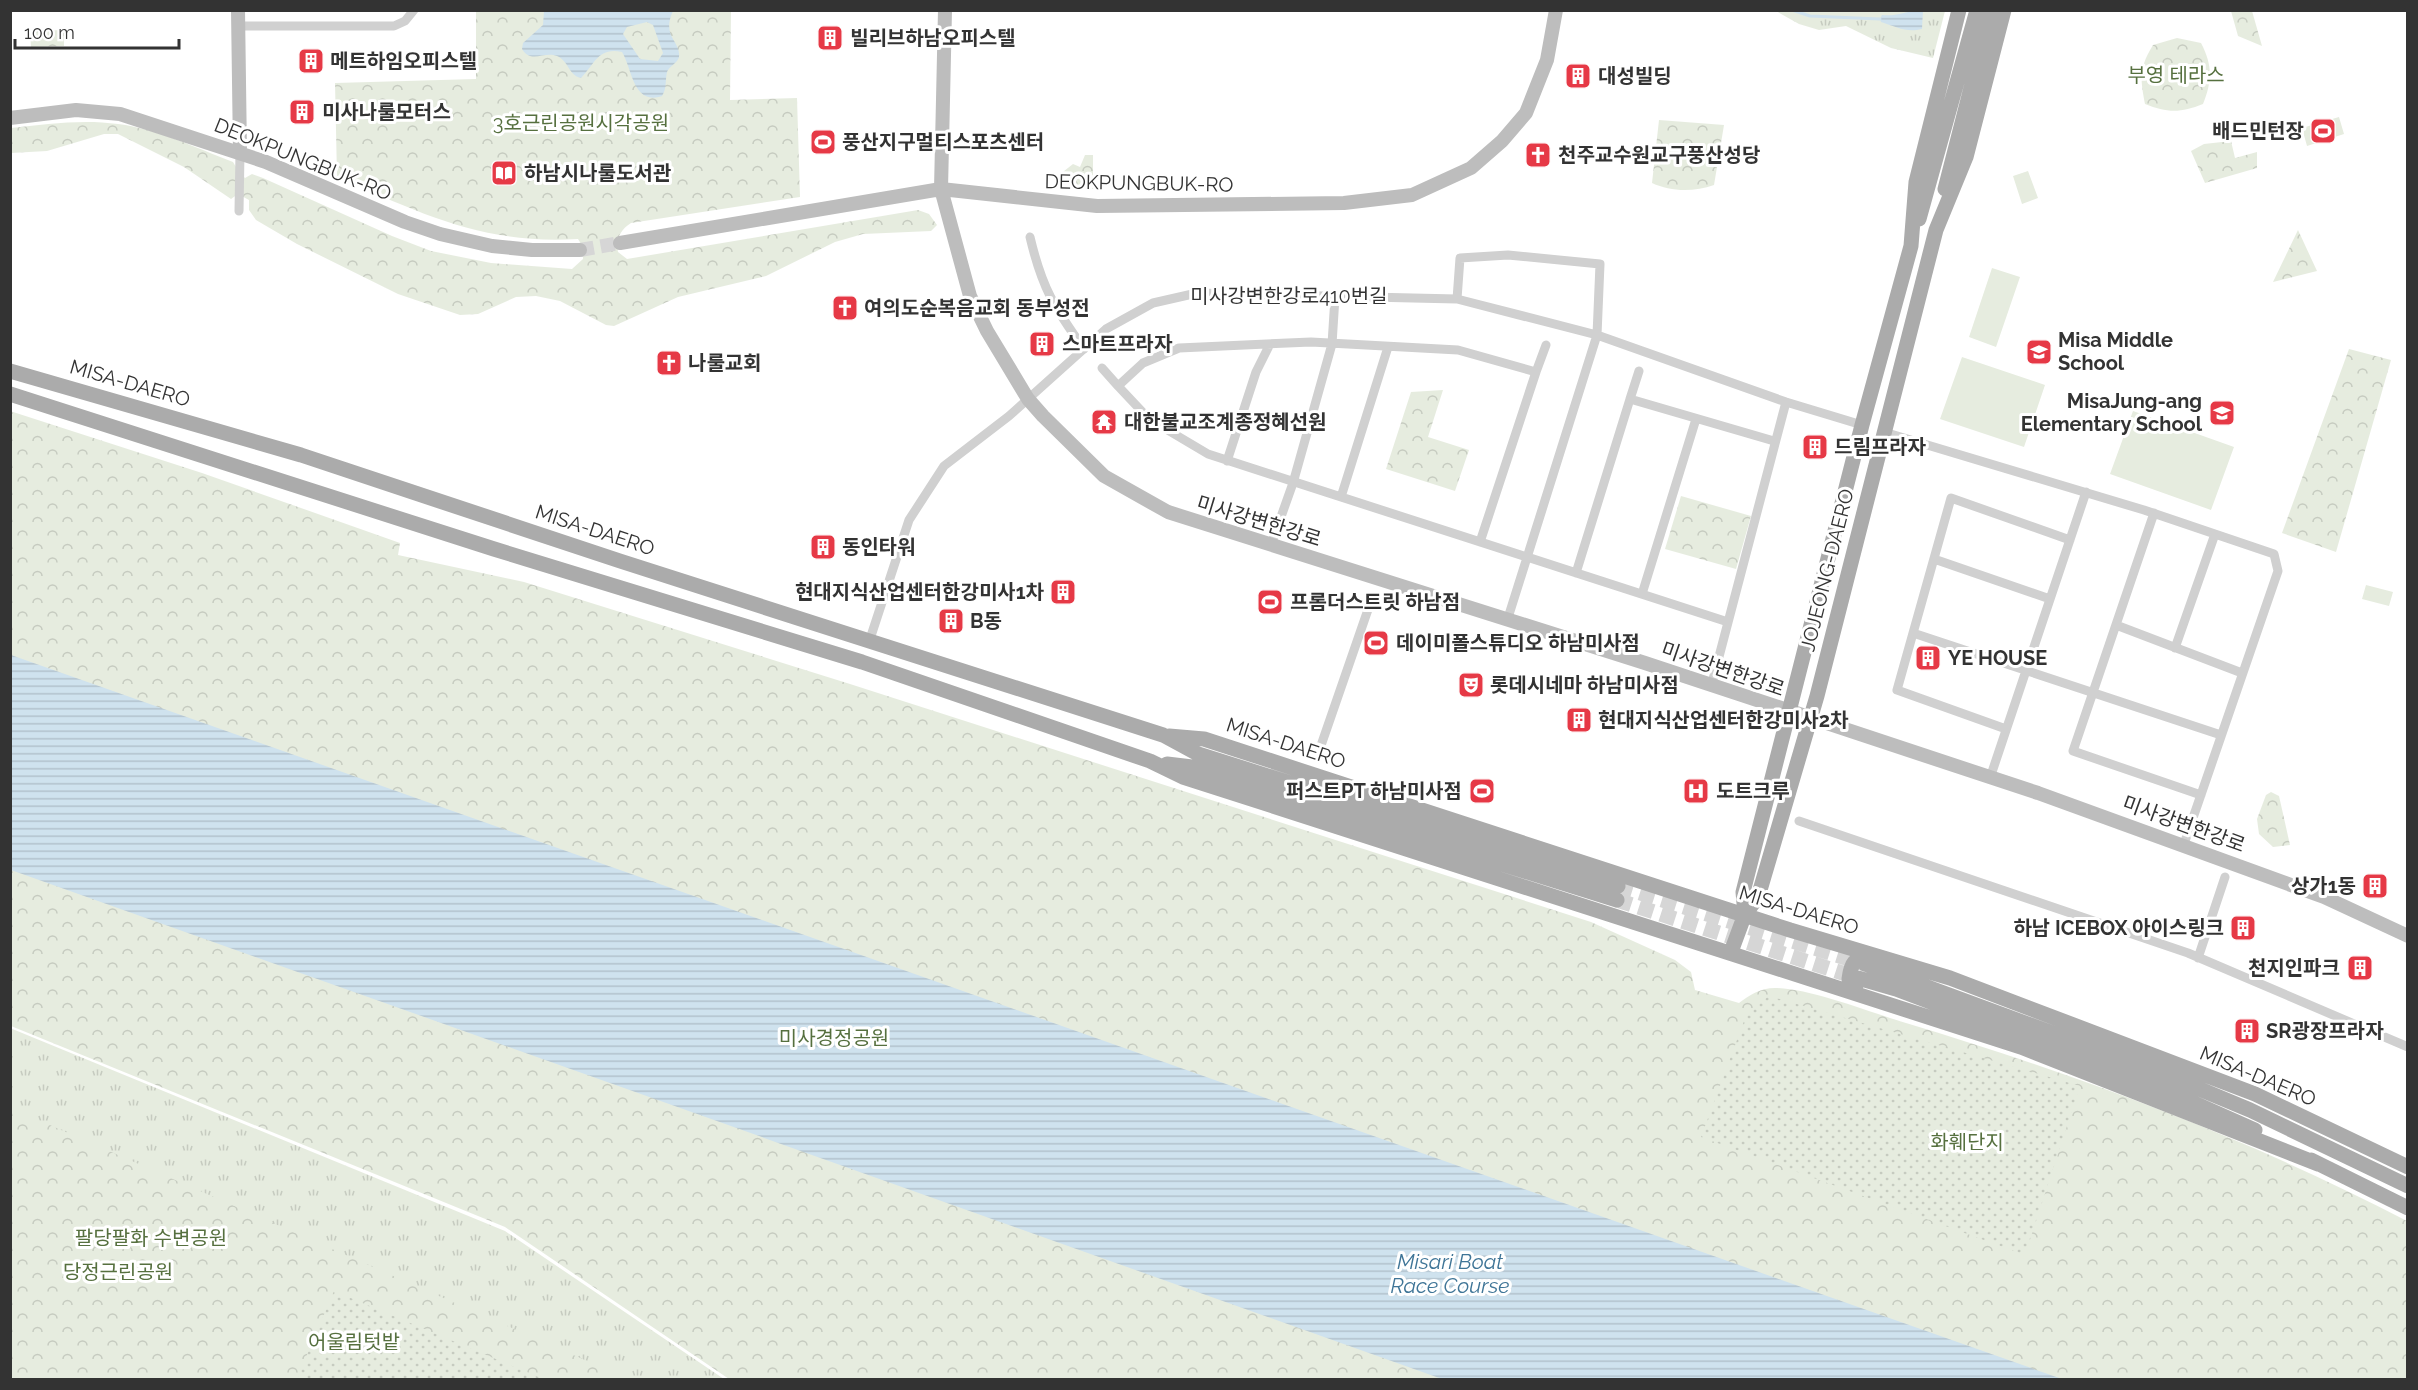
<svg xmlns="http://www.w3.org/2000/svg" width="2418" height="1390" font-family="Raleway,'Noto Sans KR',sans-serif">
  <defs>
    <pattern id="grass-tufts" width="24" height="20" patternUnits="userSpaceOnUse" patternTransform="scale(1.5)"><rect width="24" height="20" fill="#e6ecdf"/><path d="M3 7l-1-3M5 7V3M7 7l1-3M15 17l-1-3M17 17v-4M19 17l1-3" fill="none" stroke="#c6cbc0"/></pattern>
    <pattern id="forest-crowns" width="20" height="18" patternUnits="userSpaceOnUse" patternTransform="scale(1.5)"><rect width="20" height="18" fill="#e6ecdf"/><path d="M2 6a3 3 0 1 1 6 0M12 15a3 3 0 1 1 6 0" fill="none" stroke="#c6cbc0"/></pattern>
    <pattern id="garden-dots" width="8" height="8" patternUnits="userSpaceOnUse" patternTransform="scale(1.5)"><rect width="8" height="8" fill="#e6ecdf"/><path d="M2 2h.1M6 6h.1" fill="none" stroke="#c6cbc0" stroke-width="1.8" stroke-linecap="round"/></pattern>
    <pattern id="water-rules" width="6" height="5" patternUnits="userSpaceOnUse" patternTransform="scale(1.5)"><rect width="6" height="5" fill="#cfe2ee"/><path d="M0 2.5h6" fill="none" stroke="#b2c2cd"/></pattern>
  </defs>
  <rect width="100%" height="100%" fill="#fff"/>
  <path fill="url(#grass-tufts)" d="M 1776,11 L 1945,11 L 1933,58 L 1891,48 L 1846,26 L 1819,30 L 1799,24 Z
    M 10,1028 L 505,1231 L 724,1379 L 11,1379 Z"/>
  <path fill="url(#forest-crowns)" d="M 476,11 L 731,11 L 730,100 L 797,98 L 800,197 L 631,223 C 620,230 615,240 618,252 L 627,259 L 918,210 L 929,214 L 937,225 L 931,231 L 863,234 L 835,242 L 766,276 L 678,297 L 614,326 L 606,325 L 560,301 L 536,296 L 516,297 L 478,314 L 460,315 L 398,294 L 297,244 L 256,220 L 249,210 L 249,200 L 238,194 L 231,199 L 184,167 L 118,134 L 104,134 L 47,151 L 11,153 L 11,128 C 46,124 83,119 118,124 C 158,129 196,148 233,162 L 239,172 L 245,178 L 252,174 L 263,178 L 392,236 L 431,251 L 491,263 L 572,269 L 583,259 L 583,247 L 578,239 C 483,245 421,213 337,177 L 335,83 L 476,79 Z
    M 2231,11 L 2252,11 L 2262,46 L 2238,36 Z
    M 64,30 L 64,46 L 31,47 L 30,31 Z
    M 2177,38 L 2201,43 C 2213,66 2212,81 2203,104 C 2181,113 2167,113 2145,104 C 2140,78 2139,68 2153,45 Z
    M 1659,120 L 1724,125 L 1714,185 C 1694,192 1671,192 1652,183 Z
    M 2231,141 L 2235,158 L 2257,152 L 2257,168 L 2205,183 L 2191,151 L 2204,144 Z
    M 1085,155 L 1093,155 L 1093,189 L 1054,188 L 1054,179 L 1073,164 L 1080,167 Z
    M 2298,230 L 2317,271 L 2273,282 Z
    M 2349,349 L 2391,360 L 2336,552 L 2282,533 Z
    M 1443,390 L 1428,437 L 1469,450 L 1455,491 L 1386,469 L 1411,392 Z
    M 10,411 L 202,473 L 400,543 L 398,555 L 524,582 L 850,684 L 1591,922 L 1675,960 L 1691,972 L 1695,990 L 1739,1003 C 1750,995 1760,988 1775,988 C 1809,988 1872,1013 1906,1023 C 2078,1075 2248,1138 2407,1221 L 2407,1379 L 729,1379 L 505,1227 L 11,1026 Z
    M 1681,496 L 1751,516 L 1736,569 L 1665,549 Z
    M 2271,792 L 2279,796 L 2290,845 L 2273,847 L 2259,834 L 2257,819 L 2266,795 Z
    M 11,1108 L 628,1379 L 11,1379 Z"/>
  <path fill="url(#garden-dots)" d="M 1769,996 L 2080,1086 L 2025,1255 L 1701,1137 L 1747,1013 Z
    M 334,1291 L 543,1379 L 307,1380 L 298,1376 Z"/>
  <path fill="#e6ecdf" d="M 2339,117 L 2344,134 L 2307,146 L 2302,128 Z
    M 2028,171 L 2038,198 L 2022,204 L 2013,176 Z
    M 1992,268 L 2020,277 L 1996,347 L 1969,337 Z
    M 1962,357 L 2045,385 L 2024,447 L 1940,419 Z
    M 2133,411 L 2234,447 L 2211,510 L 2110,474 Z
    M 2366,585 L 2393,592 L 2389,606 L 2362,599 Z"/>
  <path fill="url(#water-rules)" fill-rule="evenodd" d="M 1923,10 L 1922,29 C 1906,33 1897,27 1881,22 L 1880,19 L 1882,15 C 1897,17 1908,10 1923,10 Z
    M 673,11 C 661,37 681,41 679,57 C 678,63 669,66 667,72 C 665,81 667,88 662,96 C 633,106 632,68 622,52 C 598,47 595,64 581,78 C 568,75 569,61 557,56 C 544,51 531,64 522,49 L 523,43 L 543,25 L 544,11 ZM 647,22 L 653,25 L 663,53 L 658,61 L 640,59 L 623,34 L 627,27 Z
    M 11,655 L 2062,1379 L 1442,1379 L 11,870 Z"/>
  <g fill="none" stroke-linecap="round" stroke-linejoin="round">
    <path stroke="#cfe2ee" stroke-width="3" d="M 1792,10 L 1810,16 L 1880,19"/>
    <path stroke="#d6d6d6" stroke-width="14" stroke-dasharray="14 7" stroke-linecap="butt" d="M 580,250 L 620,243"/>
    <path stroke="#d6d6d6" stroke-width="15" stroke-dasharray="15 8" stroke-linecap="butt" d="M 1618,886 L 1865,964
      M 1617,900 L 1858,978"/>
    <path stroke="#d0d0d0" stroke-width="9" d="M 238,26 L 394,26 L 405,21 L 414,10
      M 239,211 L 240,153
      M 1030,237 C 1042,288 1054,307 1084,349
      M 1457,299 L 1460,258 L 1508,255 L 1600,264 L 1597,335 L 1507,621
      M 1102,368 L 1118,386
      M 1536,372 L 1546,345
      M 1630,399 L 1639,371
      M 1884,432 L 2144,510 L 2274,554 L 2278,571 L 2184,844
      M 1227,461 L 1256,372 L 1270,344
      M 1341,497 L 1388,347
      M 2154,513 L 2073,751 L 2201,795
      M 1480,542 L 1536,372 L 1458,350 L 1311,342 L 1179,348 L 1143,363 L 1118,386 L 1149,419 L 1208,454 L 1728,622
      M 1271,545 L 1293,483 L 1332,344 L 1335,297
      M 1934,559 L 2050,599
      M 1576,573 L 1630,399 L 1774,441
      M 1642,594 L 1696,419
      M 2116,625 L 2242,673
      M 1913,633 L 2221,735
      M 870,639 L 909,520 L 944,466 L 1009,416 L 1106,329 L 1153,303 L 1197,293 L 1457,299 L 1597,335 L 1786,402 L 1862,425
      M 2175,648 L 2215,534
      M 1711,687 L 1786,402
      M 2006,729 L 1897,690 L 1951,498 L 2070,540
      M 1317,757 L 1372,598
      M 1990,778 L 2086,492
      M 1799,821 L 2188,953 L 2408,1047
      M 2198,958 L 2225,877"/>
    <path stroke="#bdbdbd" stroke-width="14" d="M 238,10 L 240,153
      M 945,10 L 941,189 L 970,296 L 987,331 L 1028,399 L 1043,416 L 1104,476 L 1168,512 L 1645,663 L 2038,793 L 2324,897 L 2408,936
      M 10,118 L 76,110 L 120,114 L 266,162 L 405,222 L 440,234 L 492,246 L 532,250 L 580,250
      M 620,243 L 941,189 L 1097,206 L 1344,203 L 1412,195 L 1471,168 L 1502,141 L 1526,113 L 1547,60 L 1556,10"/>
    <path stroke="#ababab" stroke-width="15" d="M 1945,189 L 1991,10
      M 1919,219 L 1977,10
      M 10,371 L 301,455 L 620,561 L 1163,735 L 1198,754 L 1618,886
      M 10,394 L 494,549 L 862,662 L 1150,761 L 1183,777 L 2021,1047 L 2318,1164
      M 1169,736 L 1204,739 L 1790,930 L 1950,978 L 2255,1094 L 2408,1167
      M 1167,764 L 1192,767 L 1617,900
      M 1745,914 L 1743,892 L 1862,425 L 1911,246 L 1916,182 L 1959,10
      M 1731,952 L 1745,914 L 1758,897 L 1817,696 L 1936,230 L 1966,157 L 2004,10
      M 1865,964 L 2166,1075 L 2250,1110 L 2408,1186
      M 1858,978 L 1896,989 L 2165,1090 L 2255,1130
      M 1856,990 L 1849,979 C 1851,963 1854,959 1870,954
      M 2311,1160 L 2408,1208"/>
  </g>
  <defs>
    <g id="building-square" transform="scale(1.35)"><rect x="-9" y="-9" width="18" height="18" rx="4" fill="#e63946" stroke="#fff"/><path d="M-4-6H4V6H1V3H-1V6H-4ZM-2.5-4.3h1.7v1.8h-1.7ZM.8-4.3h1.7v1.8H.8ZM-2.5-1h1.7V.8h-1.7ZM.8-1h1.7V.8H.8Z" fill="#fff"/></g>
    <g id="stadium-square" transform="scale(1.35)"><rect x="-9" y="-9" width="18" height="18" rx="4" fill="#e63946" stroke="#fff"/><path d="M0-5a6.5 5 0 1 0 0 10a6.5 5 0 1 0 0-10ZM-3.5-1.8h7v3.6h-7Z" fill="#fff"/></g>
    <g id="church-square" transform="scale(1.35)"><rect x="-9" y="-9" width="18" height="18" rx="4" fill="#e63946" stroke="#fff"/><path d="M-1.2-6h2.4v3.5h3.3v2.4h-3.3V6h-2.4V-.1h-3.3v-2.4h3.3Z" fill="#fff"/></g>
    <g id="library-square" transform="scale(1.35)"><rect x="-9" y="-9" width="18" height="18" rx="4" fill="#e63946" stroke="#fff"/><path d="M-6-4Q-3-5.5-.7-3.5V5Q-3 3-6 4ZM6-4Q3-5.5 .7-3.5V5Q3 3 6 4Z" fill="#fff"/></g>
    <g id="school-square" transform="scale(1.35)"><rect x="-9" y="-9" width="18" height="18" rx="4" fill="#e63946" stroke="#fff"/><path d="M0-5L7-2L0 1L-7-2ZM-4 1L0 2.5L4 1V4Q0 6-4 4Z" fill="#fff"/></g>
    <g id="temple-square" transform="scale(1.35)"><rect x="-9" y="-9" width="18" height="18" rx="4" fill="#e63946" stroke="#fff"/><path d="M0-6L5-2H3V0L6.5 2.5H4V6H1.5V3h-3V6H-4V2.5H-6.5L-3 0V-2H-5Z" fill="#fff"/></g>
    <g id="theatre-square" transform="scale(1.35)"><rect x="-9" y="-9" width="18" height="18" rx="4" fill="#e63946" stroke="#fff"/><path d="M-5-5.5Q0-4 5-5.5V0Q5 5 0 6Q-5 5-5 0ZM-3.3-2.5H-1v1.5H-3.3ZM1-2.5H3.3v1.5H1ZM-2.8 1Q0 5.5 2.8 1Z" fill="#fff"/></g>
    <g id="hospital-square" transform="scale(1.35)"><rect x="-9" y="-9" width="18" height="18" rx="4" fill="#e63946" stroke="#fff"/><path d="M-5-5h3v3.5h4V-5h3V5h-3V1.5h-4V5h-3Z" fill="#fff"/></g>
  </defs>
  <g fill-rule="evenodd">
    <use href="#building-square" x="830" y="38"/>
    <use href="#building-square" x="311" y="61"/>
    <use href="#building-square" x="1578" y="76"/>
    <use href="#building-square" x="302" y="112"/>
    <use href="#stadium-square" x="2323" y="131"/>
    <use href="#stadium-square" x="823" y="142"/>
    <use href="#church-square" x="1538" y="155"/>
    <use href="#library-square" x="504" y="173"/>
    <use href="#church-square" x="845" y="308"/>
    <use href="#building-square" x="1042" y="344"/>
    <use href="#school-square" x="2039" y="352"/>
    <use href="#church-square" x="669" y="363"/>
    <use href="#school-square" x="2222" y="413"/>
    <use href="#temple-square" x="1104" y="422"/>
    <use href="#building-square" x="1815" y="447"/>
    <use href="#building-square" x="823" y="547"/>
    <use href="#building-square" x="1063" y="592"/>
    <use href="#stadium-square" x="1270" y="602"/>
    <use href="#building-square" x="951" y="621"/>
    <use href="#stadium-square" x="1376" y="643"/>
    <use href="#building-square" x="1928" y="658"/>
    <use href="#theatre-square" x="1471" y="685"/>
    <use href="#building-square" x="1579" y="720"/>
    <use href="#stadium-square" x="1482" y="791"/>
    <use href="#hospital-square" x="1696" y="791"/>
    <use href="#building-square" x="2375" y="886"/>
    <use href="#building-square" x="2243" y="928"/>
    <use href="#building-square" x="2360" y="968"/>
    <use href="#building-square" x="2247" y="1031"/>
  </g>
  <g text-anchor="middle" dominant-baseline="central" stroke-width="6" stroke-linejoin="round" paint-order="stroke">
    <g font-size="20" font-weight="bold" fill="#333" stroke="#fff" text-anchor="start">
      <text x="850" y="38">빌리브하남오피스텔</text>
      <text x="330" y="61">메트하임오피스텔</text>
      <text x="1598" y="76">대성빌딩</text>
      <text x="322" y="112">미사나룰모터스</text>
      <text x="2304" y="131" text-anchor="end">배드민턴장</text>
      <text x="842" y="142">풍산지구멀티스포츠센터</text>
      <text x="1558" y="155">천주교수원교구풍산성당</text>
      <text x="524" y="173">하남시나룰도서관</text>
      <text x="864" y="308">여의도순복음교회 동부성전</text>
      <text x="2058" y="340">Misa Middle<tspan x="2058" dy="23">School</tspan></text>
      <text x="1062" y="344">스마트프라자</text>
      <text x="688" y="363">나룰교회</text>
      <text x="2202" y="401" text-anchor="end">MisaJung-ang<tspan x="2202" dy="23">Elementary School</tspan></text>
      <text x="1124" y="422">대한불교조계종정혜선원</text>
      <text x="1834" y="447">드림프라자</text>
      <text x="842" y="547">동인타워</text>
      <text x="1044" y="592" text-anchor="end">현대지식산업센터한강미사1차</text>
      <text x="1290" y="602">프롬더스트릿 하남점</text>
      <text x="970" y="621">B동</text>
      <text x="1396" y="643">데이미폴스튜디오 하남미사점</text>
      <text x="1948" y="658">YE HOUSE</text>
      <text x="1490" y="685">롯데시네마 하남미사점</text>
      <text x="1598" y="720">현대지식산업센터한강미사2차</text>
      <text x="1462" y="791" text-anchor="end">퍼스트PT 하남미사점</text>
      <text x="1716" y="791">도트크루</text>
      <text x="2356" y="886" text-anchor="end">상가1동</text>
      <text x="2224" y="928" text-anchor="end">하남 ICEBOX 아이스링크</text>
      <text x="2340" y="968" text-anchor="end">천지인파크</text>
      <text x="2266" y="1031">SR광장프라자</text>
    </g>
    <g font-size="20" fill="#56703f" stroke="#fff">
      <text x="2176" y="75">부영 테라스</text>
      <text x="581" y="123">3호근린공원시각공원</text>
      <text x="834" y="1038">미사경정공원</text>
      <text x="1967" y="1142">화훼단지</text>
      <text x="151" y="1238">팔당팔화 수변공원</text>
      <text x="118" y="1272">당정근린공원</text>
      <text x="354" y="1342">어울림텃밭</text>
    </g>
    <g font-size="20" fill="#333" stroke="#fff">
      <text transform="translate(303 159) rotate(22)">DEOKPUNGBUK-RO</text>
      <text transform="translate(1139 183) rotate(1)">DEOKPUNGBUK-RO</text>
      <text x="1289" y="296">미사강변한강로410번길</text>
      <text transform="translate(130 383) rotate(16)">MISA-DAERO</text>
      <text transform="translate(1259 521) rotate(17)">미사강변한강로</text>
      <text transform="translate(595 530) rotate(18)">MISA-DAERO</text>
      <text transform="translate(1827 570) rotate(-76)">JOJEONG-DAERO</text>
      <text transform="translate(1723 669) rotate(19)">미사강변한강로</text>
      <text transform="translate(1286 743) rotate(18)">MISA-DAERO</text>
      <text transform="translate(2184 824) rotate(20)">미사강변한강로</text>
      <text transform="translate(1799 910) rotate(17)">MISA-DAERO</text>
      <text transform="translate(2258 1076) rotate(23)">MISA-DAERO</text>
    </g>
    <g font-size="21" font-style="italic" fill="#3f7597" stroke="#fff">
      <text x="1450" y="1261">Misari Boat<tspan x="1450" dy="24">Race Course</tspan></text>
    </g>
  </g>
  <rect width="2418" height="1390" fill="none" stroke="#333333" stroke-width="24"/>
  <path d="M15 39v9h164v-9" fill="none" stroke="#333333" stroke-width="3"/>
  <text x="24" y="39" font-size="18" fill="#333333" stroke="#ffffff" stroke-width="4.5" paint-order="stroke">100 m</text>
</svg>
